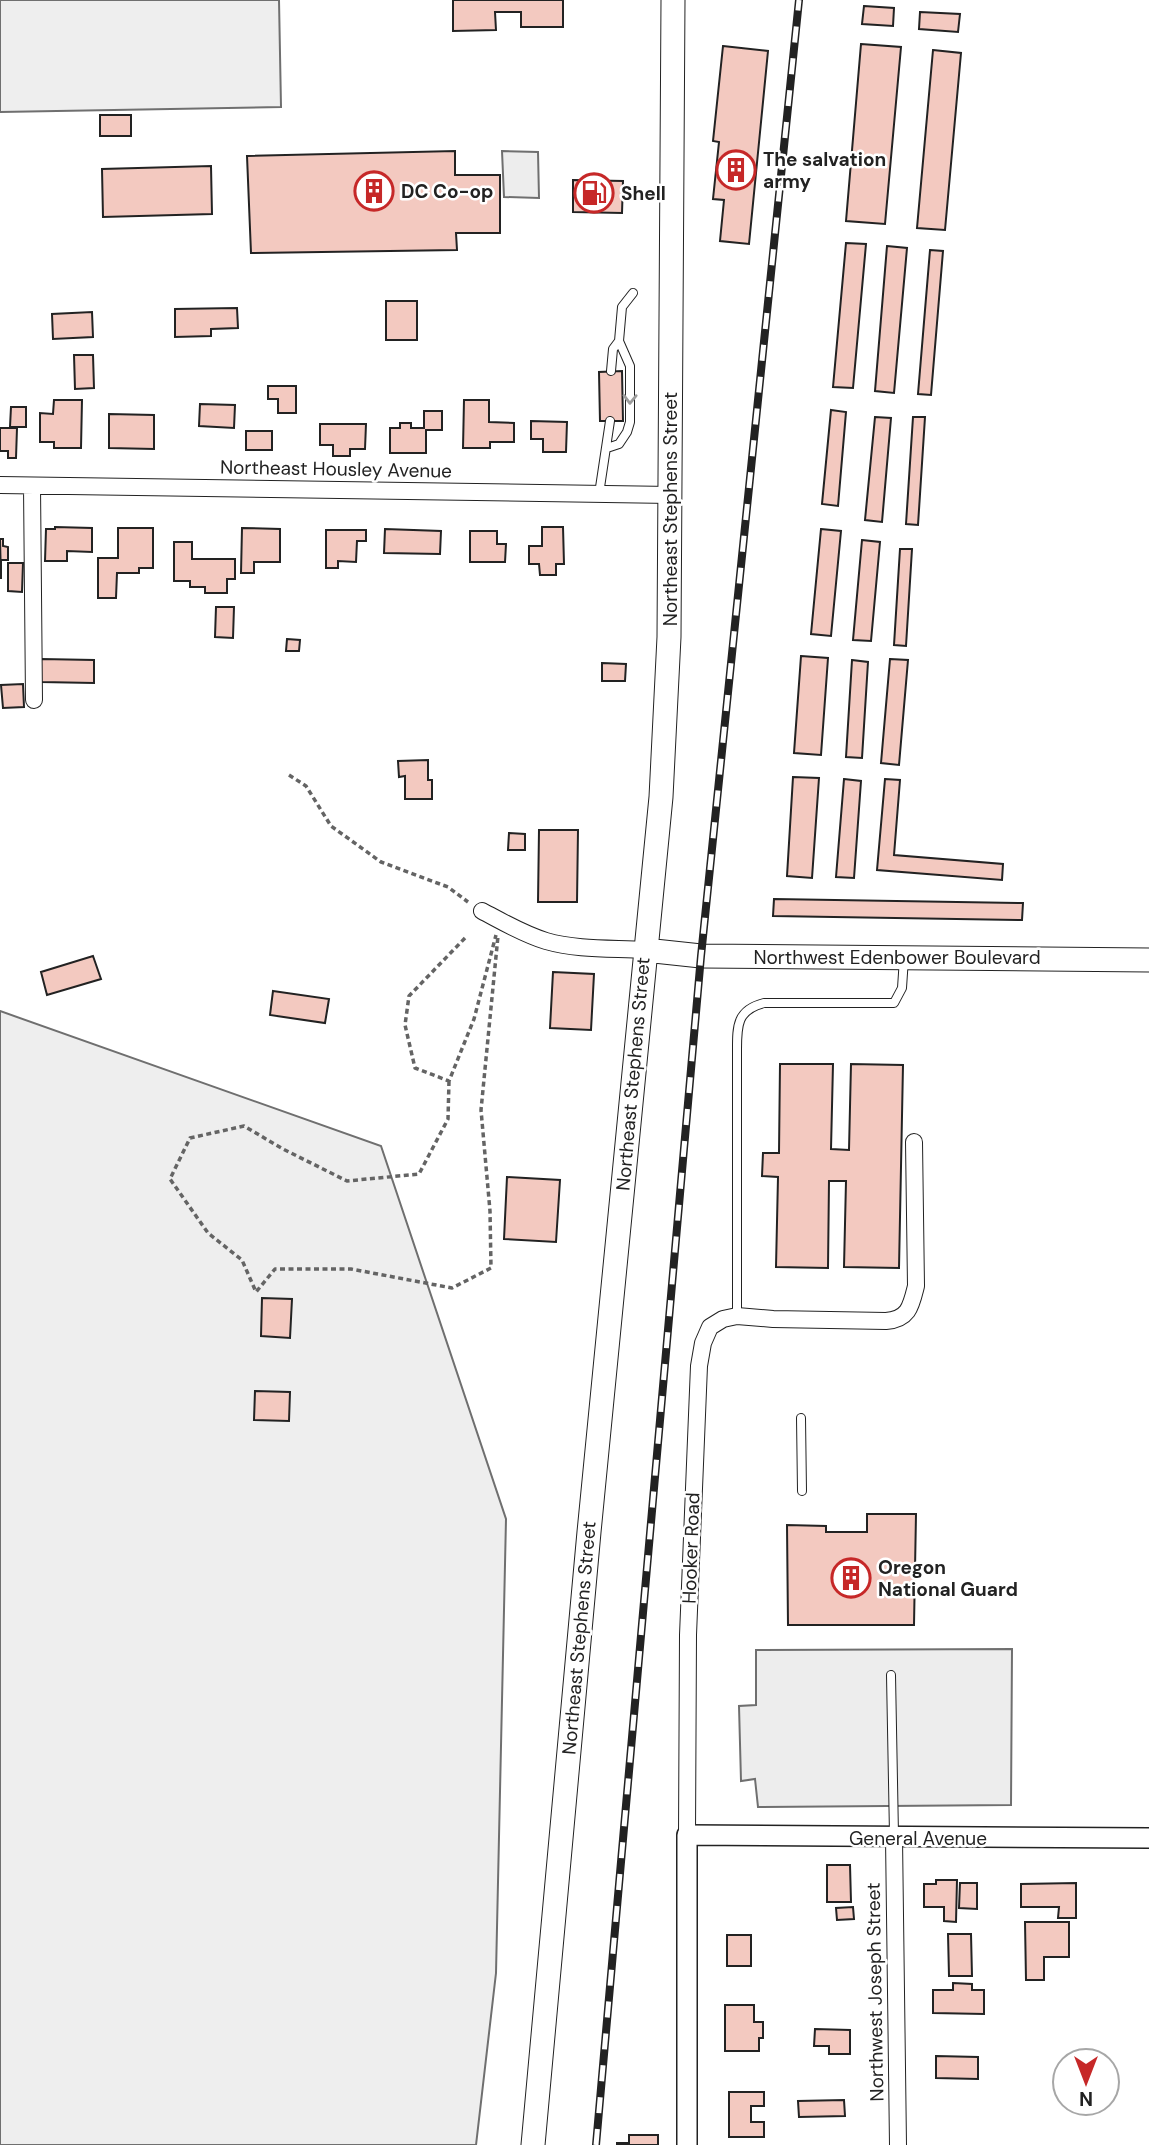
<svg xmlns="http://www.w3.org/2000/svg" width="1149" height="2145" font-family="'DM Sans',sans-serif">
  <rect width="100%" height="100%" fill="#fff"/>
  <path fill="#eee" stroke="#6f6f6f" stroke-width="2" d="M 0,0 L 279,0 L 281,107 L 0,112 Z
    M 0,1011 L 381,1146 L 506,1519 L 496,1973 L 476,2145 L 0,2145 Z"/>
  <path fill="#ededed" stroke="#6f6f6f" stroke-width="2" d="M 502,151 L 538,152 L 539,198 L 504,197 Z
    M 1012,1649 L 1011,1805 L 758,1807 L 755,1779 L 741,1781 L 739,1706 L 756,1705 L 756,1650 Z"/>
  <path fill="#f3c9c0" stroke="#222" stroke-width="2" d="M 453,0 L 563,0 L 563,27 L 521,27 L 521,12 L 495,12 L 496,30 L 453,31 Z
    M 864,6 L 894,8 L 893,26 L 862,24 Z
    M 920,12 L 960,14 L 958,32 L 919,29 Z
    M 861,44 L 901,47 L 885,224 L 846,221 Z
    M 723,46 L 768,51 L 749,244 L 720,241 L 724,200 L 713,199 L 719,142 L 713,141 Z
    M 933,50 L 961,53 L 945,230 L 917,228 Z
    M 100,115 L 131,115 L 131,136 L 100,136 Z
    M 455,151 L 455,175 L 500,175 L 500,233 L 456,233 L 457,250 L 251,253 L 247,156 Z
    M 211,166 L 212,214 L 103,217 L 102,169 Z
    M 573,180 L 623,181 L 622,213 L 573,212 Z
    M 846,243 L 866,244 L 853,388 L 833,387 Z
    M 887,246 L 907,248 L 894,393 L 875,391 Z
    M 930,250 L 943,251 L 931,395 L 918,394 Z
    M 386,301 L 417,301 L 417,340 L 386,340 Z
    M 237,308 L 238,328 L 211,329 L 211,336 L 175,337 L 175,309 Z
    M 92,312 L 93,337 L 53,339 L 52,314 Z
    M 74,355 L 93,355 L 94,388 L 75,389 Z
    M 622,371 L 623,421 L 600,421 L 599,372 Z
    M 268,386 L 296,386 L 296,413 L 278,413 L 278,399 L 268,399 Z
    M 54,400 L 82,400 L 81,448 L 54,448 L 54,442 L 40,442 L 40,413 L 53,414 Z
    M 464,400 L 489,400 L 489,422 L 514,423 L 514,442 L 490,442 L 490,448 L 463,448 Z
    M 200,404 L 235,405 L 234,428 L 199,426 Z
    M 11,407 L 26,407 L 26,427 L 10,427 Z
    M 831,410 L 846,412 L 838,506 L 822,504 Z
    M 424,411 L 442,411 L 442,430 L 426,430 L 426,453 L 390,453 L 390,428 L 400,428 L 400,423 L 411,423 L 411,428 L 424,428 Z
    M 109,414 L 154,415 L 154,449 L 109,448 Z
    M 875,417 L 891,418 L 882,522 L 865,520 Z
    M 913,417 L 925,417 L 918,525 L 906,524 Z
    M 531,421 L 567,422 L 566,452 L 543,452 L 543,439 L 531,439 Z
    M 320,424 L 366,424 L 365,449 L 350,449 L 350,456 L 333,456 L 333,445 L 320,445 Z
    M 0,428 L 17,428 L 16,458 L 8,458 L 8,451 L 0,451 Z
    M 246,431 L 272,431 L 272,450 L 246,450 Z
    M 55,527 L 92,528 L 92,552 L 67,551 L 67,561 L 45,561 L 46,529 L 55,529 Z
    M 542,527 L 563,527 L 564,564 L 556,564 L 556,575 L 540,575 L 539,564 L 529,564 L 529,546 L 542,546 Z
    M 118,528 L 153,528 L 153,568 L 139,568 L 139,573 L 117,573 L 116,598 L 98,598 L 98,558 L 118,558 Z
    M 242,528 L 280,529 L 280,562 L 254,562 L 254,573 L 241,573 Z
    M 385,529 L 441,531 L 440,554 L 384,553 Z
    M 821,529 L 841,531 L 831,636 L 811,634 Z
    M 326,530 L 366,530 L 366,541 L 357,541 L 356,562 L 338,561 L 338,568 L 326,568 Z
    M 470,531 L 497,531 L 497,544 L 506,544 L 505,562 L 470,562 Z
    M 0,539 L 3,539 L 3,546 L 8,547 L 8,560 L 1,560 L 1,579 Z
    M 862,540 L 880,542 L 871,641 L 853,640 Z
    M 174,542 L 192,542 L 192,559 L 235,559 L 235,579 L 227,579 L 227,593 L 205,593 L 205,587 L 190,587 L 190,581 L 174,581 Z
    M 900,549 L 912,549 L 906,646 L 894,645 Z
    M 8,563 L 23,563 L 22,592 L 8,591 Z
    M 216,607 L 234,607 L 233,638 L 215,637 Z
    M 287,639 L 300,640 L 299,651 L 286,651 Z
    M 801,656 L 828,658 L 821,755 L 794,753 Z
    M 41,659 L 94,660 L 94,683 L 41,682 Z
    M 890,659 L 908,660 L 899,765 L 881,763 Z
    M 852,660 L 868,662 L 862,758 L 846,757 Z
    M 602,663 L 626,664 L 625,681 L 602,681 Z
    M 23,684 L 24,707 L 3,708 L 1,685 Z
    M 428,760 L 428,780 L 432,780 L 432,799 L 405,799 L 405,776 L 399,777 L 398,761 Z
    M 793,777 L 819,778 L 812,878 L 787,876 Z
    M 844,779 L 861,781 L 854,878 L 836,877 Z
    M 885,779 L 900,780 L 894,855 L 1003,864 L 1002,880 L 877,870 Z
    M 539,830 L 578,830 L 577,902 L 538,902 Z
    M 509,833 L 525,834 L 525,850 L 508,850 Z
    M 774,899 L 1023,903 L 1022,920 L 773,916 Z
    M 93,956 L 101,979 L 47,995 L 41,972 Z
    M 553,972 L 594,974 L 591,1030 L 550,1028 Z
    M 273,991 L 329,999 L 325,1023 L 270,1015 Z
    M 780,1064 L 833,1064 L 831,1149 L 849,1150 L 851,1064 L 903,1065 L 899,1268 L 844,1267 L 846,1181 L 829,1181 L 828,1268 L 776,1267 L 778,1177 L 762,1176 L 763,1153 L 779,1153 Z
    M 507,1177 L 560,1180 L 556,1242 L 504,1239 Z
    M 262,1298 L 292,1299 L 290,1338 L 261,1336 Z
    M 255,1391 L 290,1392 L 289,1421 L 254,1420 Z
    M 867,1514 L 916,1514 L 914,1625 L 788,1625 L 787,1525 L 826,1526 L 826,1532 L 867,1532 Z
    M 827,1865 L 850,1865 L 851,1902 L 827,1902 Z
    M 936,1880 L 957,1880 L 956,1922 L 944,1921 L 944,1907 L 924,1907 L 924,1884 L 936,1884 Z
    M 960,1883 L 977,1883 L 977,1909 L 959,1908 Z
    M 1076,1883 L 1076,1918 L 1058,1918 L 1059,1907 L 1021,1907 L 1021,1884 Z
    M 853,1907 L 854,1919 L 837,1920 L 836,1908 Z
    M 1025,1922 L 1069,1922 L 1069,1957 L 1044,1957 L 1044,1980 L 1026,1980 Z
    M 948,1934 L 971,1934 L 972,1976 L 949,1976 Z
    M 727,1935 L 751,1935 L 751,1966 L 727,1966 Z
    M 953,1983 L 972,1984 L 972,1990 L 984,1990 L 984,2014 L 933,2013 L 933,1990 L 953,1990 Z
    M 725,2005 L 754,2005 L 754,2022 L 763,2022 L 763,2038 L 759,2038 L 759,2051 L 725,2051 Z
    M 815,2029 L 850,2030 L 850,2054 L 829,2054 L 829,2046 L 814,2046 Z
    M 936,2056 L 978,2057 L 978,2079 L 936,2078 Z
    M 729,2092 L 764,2092 L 764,2106 L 751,2106 L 751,2122 L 764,2122 L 764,2137 L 729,2137 Z
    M 844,2100 L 845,2116 L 799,2117 L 798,2101 Z
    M 629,2135 L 658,2135 L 658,2145 L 617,2145 L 617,2143 L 629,2143 Z"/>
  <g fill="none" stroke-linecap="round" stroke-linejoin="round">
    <g stroke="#222" stroke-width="10">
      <path id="service" d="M 611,371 L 613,349 L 619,341 L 622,307 L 633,293
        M 607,448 L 619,444 L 627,432 L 630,422 L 630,366 L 619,341
        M 599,494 L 610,421
        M 737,1316 L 737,1052 C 737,1027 736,1010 764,1003 L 894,1003 L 902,988 L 904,958
        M 801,1418 L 802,1491
        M 891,1675 L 894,1835"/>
    </g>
    <g stroke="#222" stroke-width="18">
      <path id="minor" d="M 0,485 L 671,495
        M 32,486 L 34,700
        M 482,911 C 503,922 523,934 546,941 C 577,950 613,948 645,950
        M 687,1835 L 688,1635 L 699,1366 L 703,1343 L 710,1327 L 723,1319 L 737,1316 L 773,1319 L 886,1321 C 909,1319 911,1306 916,1286 L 914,1142
        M 894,1838 L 898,2145"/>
    </g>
    <g stroke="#222" stroke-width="22">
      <path id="tertiary" d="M 687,2145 L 687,1835 L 1149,1838"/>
    </g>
    <g stroke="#222" stroke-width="25">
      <path id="secondary" d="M 645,950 L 701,956 L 1149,960
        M 533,2145 L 589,1532 L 661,797 L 669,637 L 673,0"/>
    </g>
    <path stroke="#646464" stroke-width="3.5" stroke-dasharray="5 3.5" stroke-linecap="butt" d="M 289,775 L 306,786 L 331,826 L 381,862 L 448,887 L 468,902
      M 465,938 L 409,996 L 405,1025 L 415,1068 L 449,1081 L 474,1019 L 496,935
      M 449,1081 L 448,1119 L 419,1174 L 347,1181 L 283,1149 L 244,1126 L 190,1138 L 170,1179 L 208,1233 L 242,1260 L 256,1292 L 275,1269 L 351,1269 L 452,1288 L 491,1268 L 490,1211 L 481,1110 L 498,936"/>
    <use href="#service" stroke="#fff" stroke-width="8"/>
    <use href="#minor" stroke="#fff" stroke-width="16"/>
    <use href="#tertiary" stroke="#fff" stroke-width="19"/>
    <use href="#secondary" stroke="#fff" stroke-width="23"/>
    <g stroke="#222" stroke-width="8">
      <path id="rail" d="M 596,2145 L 701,956 L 799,0"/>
    </g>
    <use href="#rail" stroke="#fff" stroke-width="5" stroke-dasharray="16" stroke-linecap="butt"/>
  </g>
  <defs><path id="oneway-chevron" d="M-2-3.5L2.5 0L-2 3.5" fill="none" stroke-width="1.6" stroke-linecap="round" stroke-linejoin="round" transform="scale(1.75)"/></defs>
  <use stroke="#9c9c9c" href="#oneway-chevron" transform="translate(630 399) rotate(91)"/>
  <defs>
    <g id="building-ring" transform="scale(2.0125)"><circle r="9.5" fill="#fff" stroke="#c62828" stroke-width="1.5"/><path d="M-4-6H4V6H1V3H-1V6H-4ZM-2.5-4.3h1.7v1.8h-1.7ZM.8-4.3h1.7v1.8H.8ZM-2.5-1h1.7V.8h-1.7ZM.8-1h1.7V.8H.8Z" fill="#c62828"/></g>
    <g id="fuel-ring" transform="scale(2.0125)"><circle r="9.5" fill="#fff" stroke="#c62828" stroke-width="1.5"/><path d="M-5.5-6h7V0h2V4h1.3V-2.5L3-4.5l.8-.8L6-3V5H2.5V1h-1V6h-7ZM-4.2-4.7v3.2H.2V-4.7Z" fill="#c62828"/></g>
  </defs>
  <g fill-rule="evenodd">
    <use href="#building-ring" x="736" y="170"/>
    <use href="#building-ring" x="374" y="191"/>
    <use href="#fuel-ring" x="594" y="193"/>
    <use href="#building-ring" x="851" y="1578"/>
  </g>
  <g text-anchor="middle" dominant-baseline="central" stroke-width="5" stroke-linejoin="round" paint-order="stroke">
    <g font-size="19" font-weight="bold" fill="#222" stroke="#fff" text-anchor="start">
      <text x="763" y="159">The salvation<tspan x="763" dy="22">army</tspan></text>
      <text x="401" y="191">DC Co-op</text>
      <text x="621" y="193">Shell</text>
      <text x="878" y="1567">Oregon<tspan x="878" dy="22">National Guard</tspan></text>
    </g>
    <g font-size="19" fill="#222" stroke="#fff">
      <text transform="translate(336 469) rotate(1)">Northeast Housley Avenue</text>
      <text transform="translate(670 509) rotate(-90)">Northeast Stephens Street</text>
      <text x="897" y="957">Northwest Edenbower Boulevard</text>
      <text transform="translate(633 1074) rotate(-85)">Northeast Stephens Street</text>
      <text transform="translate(691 1548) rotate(-88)">Hooker Road</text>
      <text transform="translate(579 1638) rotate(-85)">Northeast Stephens Street</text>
      <text x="918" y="1838">General Avenue</text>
      <text transform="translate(875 1992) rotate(-91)">Northwest Joseph Street</text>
    </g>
  </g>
  <g transform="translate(1086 2082) rotate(180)"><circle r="33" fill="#ffffff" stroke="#a7a7a7" stroke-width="2"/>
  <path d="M0-5L12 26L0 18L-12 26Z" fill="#c62828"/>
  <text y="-10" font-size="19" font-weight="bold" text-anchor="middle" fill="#222222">N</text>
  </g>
</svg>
